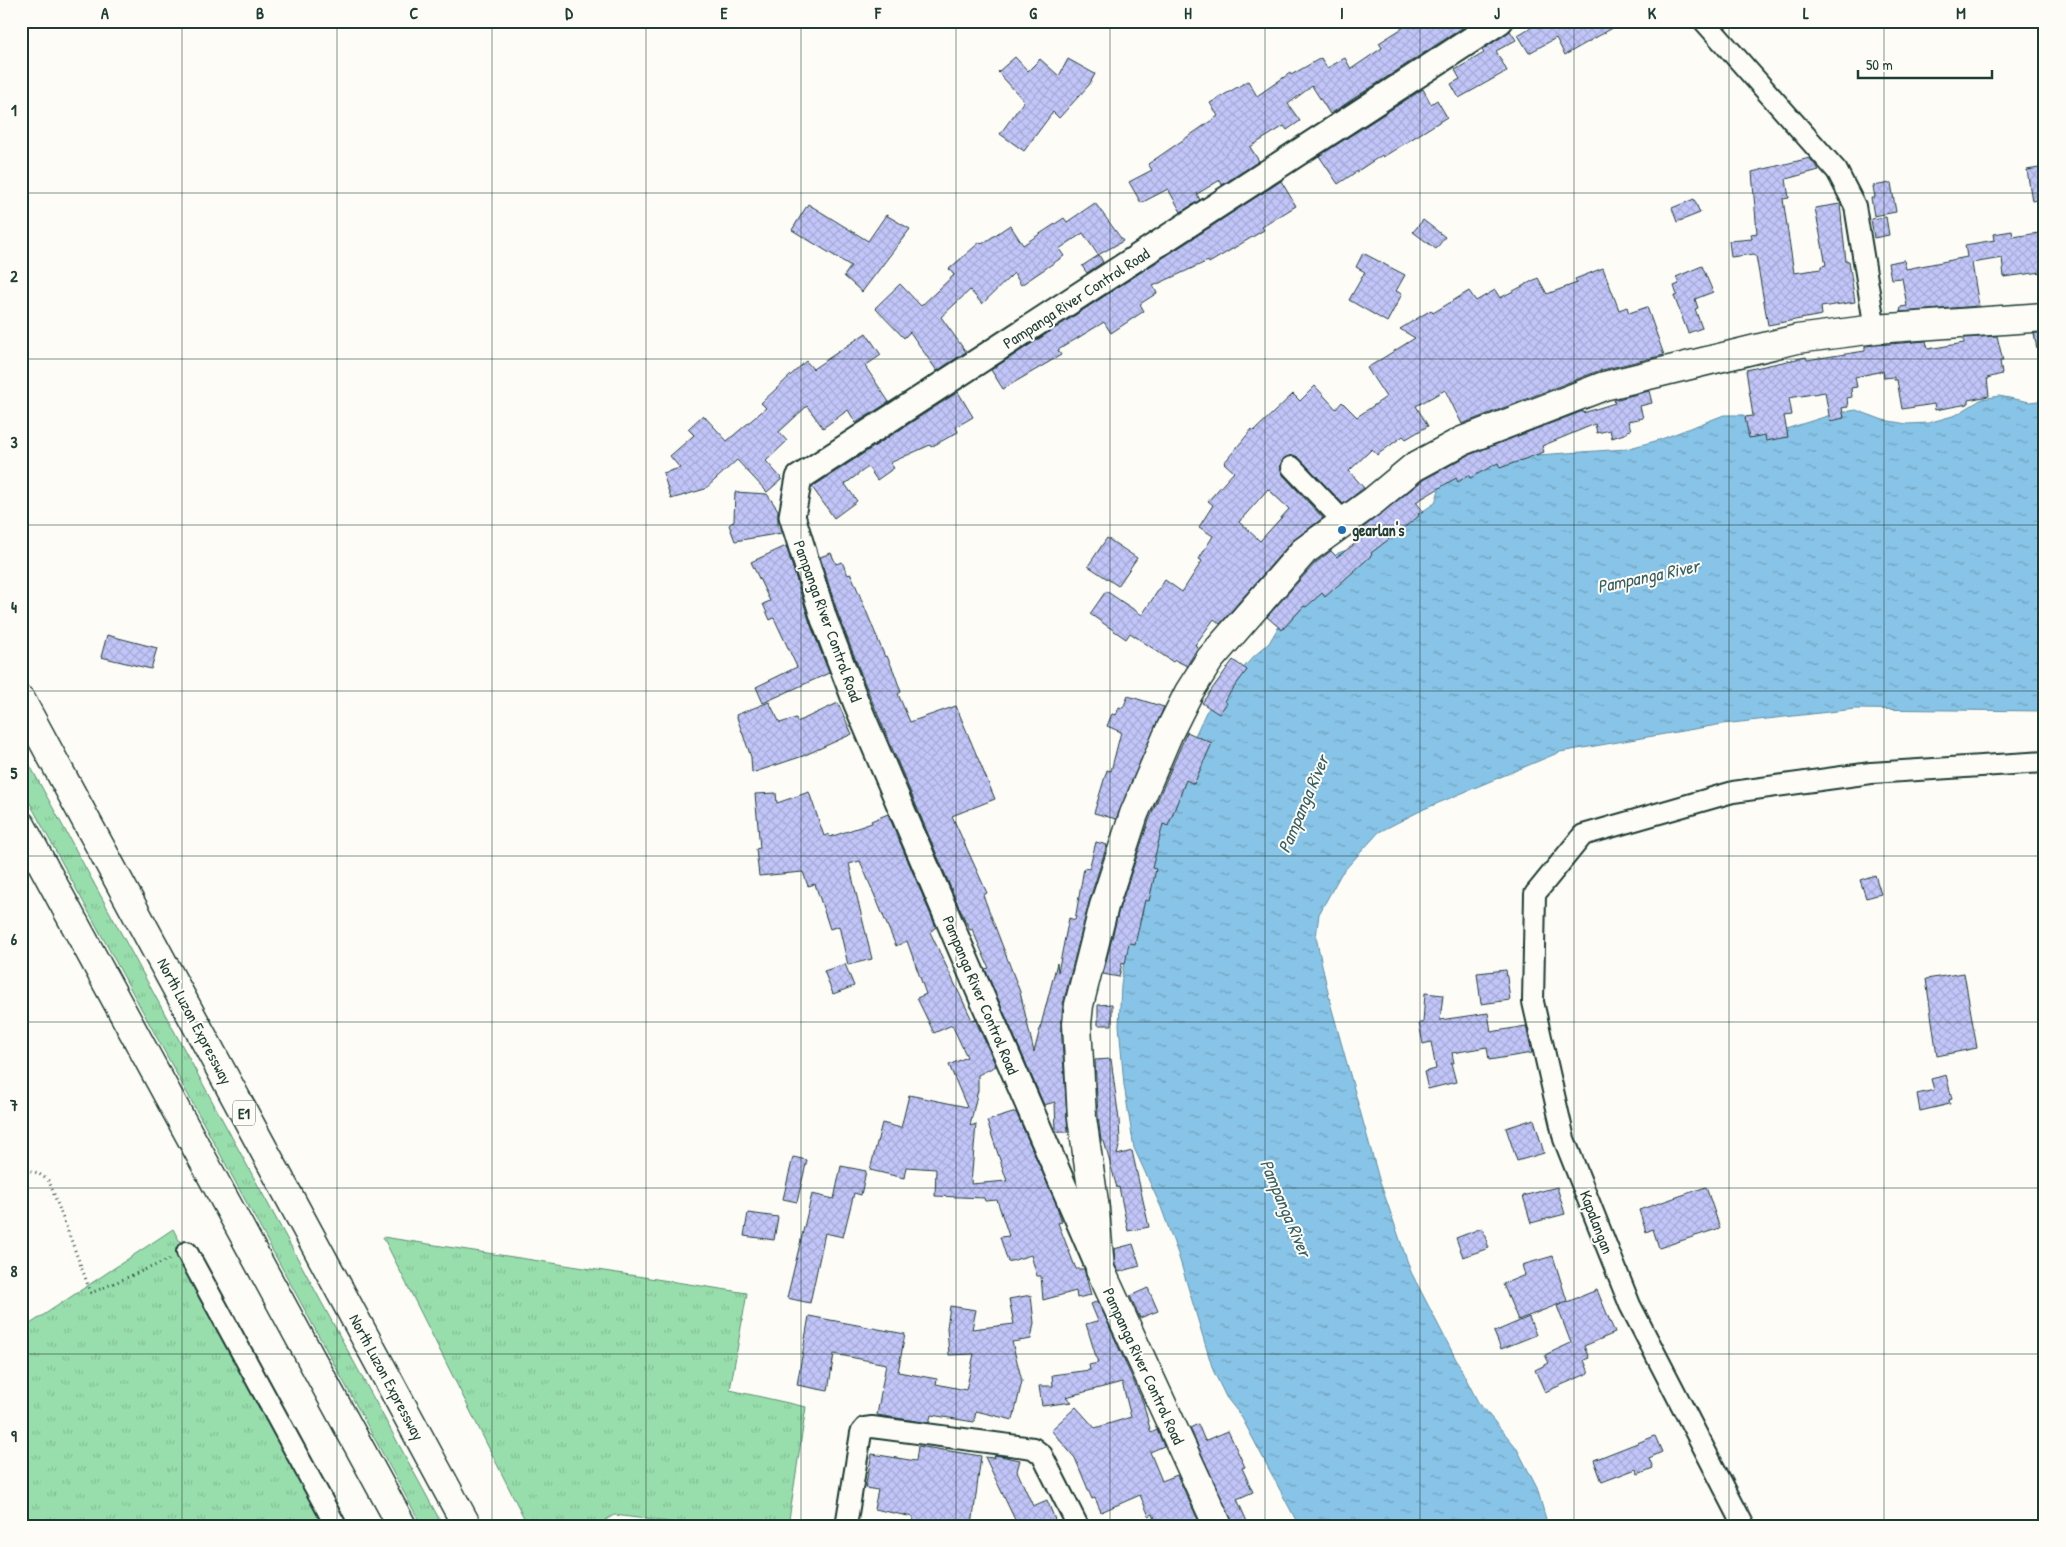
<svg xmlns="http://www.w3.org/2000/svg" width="2066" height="1547" font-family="'Patrick Hand',sans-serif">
  <defs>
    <pattern id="grass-tufts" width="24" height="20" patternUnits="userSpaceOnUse" patternTransform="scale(1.25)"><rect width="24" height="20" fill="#98deac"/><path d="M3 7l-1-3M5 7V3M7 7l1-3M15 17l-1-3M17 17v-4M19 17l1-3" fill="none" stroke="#83bf95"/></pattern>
    <pattern id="water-ripples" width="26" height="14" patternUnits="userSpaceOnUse" patternTransform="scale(1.25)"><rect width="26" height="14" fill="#88c4e7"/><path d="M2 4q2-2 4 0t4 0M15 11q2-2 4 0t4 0" fill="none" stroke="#6fa0bc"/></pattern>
    <pattern id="building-cross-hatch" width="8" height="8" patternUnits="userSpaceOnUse" patternTransform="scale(1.25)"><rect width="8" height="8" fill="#c2c5f8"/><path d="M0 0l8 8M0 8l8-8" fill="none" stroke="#a6aad5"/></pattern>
  </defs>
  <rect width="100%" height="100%" fill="#fdfcf7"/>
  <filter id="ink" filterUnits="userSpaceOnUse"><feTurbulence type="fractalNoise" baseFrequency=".02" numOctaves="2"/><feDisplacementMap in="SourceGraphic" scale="10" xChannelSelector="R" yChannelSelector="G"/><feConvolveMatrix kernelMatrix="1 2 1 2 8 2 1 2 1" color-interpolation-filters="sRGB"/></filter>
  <g filter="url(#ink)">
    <path fill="url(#grass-tufts)" stroke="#5c8e70" d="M 21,749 L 443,1526 L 422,1526 L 21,787 Z
      M 173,1229 L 333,1526 L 21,1526 L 21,1330 Z
      M 383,1237 L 747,1293 L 730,1390 L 806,1407 L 788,1526 L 702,1526 L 614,1515 L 595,1526 L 528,1526 Z"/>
    <path fill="url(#water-ripples)" stroke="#5e8e9f" d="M 1999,396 L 2030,402 L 2045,400 L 2045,711 L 1855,709 L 1723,724 L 1560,752 L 1424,809 L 1379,832 L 1341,874 L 1319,914 L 1316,937 L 1331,1006 L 1379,1179 L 1411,1272 L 1478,1402 L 1516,1447 L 1537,1488 L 1548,1526 L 1299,1526 L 1241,1416 L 1226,1397 L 1213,1370 L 1178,1254 L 1161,1207 L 1134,1148 L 1124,1085 L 1119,1025 L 1121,986 L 1130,913 L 1186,755 L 1206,712 L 1252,658 L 1269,643 L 1296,597 L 1338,553 L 1381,539 L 1435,503 L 1441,483 L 1478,459 L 1626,449 L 1659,440 L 1724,415 L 1743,415 L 1776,432 L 1834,414 L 1856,410 L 1883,420 L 1907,424 L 1928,423 L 1956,415 L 1982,399 Z"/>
    <path fill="url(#building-cross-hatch)" stroke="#1f3d34" fill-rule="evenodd" d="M 1426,21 L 1473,21 L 1330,114 L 1312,86 L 1288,104 L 1300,121 L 1287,130 L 1284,126 L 1250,147 L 1259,161 L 1222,185 L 1220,180 L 1197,194 L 1200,200 L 1181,212 L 1168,189 L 1141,203 L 1129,182 L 1152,170 L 1148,164 L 1218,116 L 1210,103 L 1248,81 L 1257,96 L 1290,73 L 1291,75 L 1321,58 L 1327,68 L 1345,58 L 1351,69 L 1382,48 L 1379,43 L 1412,22 L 1415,28 Z
      M 1541,21 L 1625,21 L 1565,55 L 1556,38 L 1529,53 L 1518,35 Z
      M 1510,31 L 1516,40 L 1496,51 L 1507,71 L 1459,98 L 1451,84 L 1460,79 L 1455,70 L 1484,53 L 1482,50 Z
      M 1015,57 L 1028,71 L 1040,59 L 1059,76 L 1068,59 L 1095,74 L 1089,85 L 1059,118 L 1053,112 L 1024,151 L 1000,134 L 1024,101 L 998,72 Z
      M 1423,89 L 1431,104 L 1437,100 L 1447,117 L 1383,157 L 1382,155 L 1338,184 L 1319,156 Z
      M 1810,158 L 1819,170 L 1786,179 L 1789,198 L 1783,199 L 1794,273 L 1821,269 L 1821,266 L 1826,265 L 1815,208 L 1840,204 L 1846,262 L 1849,261 L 1855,302 L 1821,307 L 1822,315 L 1768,325 L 1756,256 L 1754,254 L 1731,257 L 1729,241 L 1752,239 L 1751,234 L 1757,233 L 1752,172 Z
      M 2045,167 L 2045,199 L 2032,201 L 2027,170 Z
      M 1281,181 L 1296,206 L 1262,227 L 1264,230 L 1209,263 L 1208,261 L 1153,286 L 1157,293 L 1140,304 L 1144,311 L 1111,333 L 1104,322 L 1058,350 L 1061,355 L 1003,389 L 991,370 Z
      M 1891,183 L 1896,212 L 1874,216 L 1871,198 L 1875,198 L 1873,186 Z
      M 1694,199 L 1700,213 L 1677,222 L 1672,208 Z
      M 1095,203 L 1123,241 L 1098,255 L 1083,233 L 1059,249 L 1064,256 L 1021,285 L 1014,273 L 982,304 L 970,290 L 941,317 L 966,352 L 937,371 L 910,332 L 904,338 L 875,308 L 900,284 L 921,306 L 954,275 L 949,269 L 980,242 L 982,244 L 1010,225 L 1023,245 L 1064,218 L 1067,222 Z
      M 808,204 L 868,241 L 886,215 L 910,229 L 862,292 L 844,276 L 851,266 L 792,230 Z
      M 1886,217 L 1889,235 L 1874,238 L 1871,219 Z
      M 1423,220 L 1445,237 L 1436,249 L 1413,232 Z
      M 2012,231 L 2013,237 L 2045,232 L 2045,265 L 2041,266 L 2042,272 L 2004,277 L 2002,258 L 1972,263 L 1979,306 L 1900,312 L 1901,307 L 1907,306 L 1902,278 L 1891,279 L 1888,263 L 1904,260 L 1906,269 L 1967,257 L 1965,245 L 1995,240 L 1994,234 Z
      M 1363,253 L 1405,275 L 1396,291 L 1402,294 L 1387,322 L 1349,300 L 1365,272 L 1356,267 Z
      M 1099,255 L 1103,262 L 1087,273 L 1082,266 Z
      M 1702,266 L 1713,292 L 1695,299 L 1698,308 L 1695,309 L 1702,328 L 1688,333 L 1674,296 L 1677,295 L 1674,286 L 1679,284 L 1676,277 Z
      M 1603,268 L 1619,310 L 1627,307 L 1629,313 L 1647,307 L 1664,355 L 1598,371 L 1462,424 L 1445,390 L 1416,406 L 1428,426 L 1406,439 L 1403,436 L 1377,455 L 1372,449 L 1349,471 L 1364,488 L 1343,504 L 1300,459 L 1295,456 L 1284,458 L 1281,464 L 1283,475 L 1323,518 L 1292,541 L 1220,624 L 1214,619 L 1195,645 L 1198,647 L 1187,666 L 1175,660 L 1173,662 L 1130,633 L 1126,639 L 1090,614 L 1106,591 L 1142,615 L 1165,580 L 1182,592 L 1202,561 L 1199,559 L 1213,536 L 1199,527 L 1213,505 L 1208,501 L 1234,472 L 1224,463 L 1252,429 L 1254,431 L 1293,394 L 1300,401 L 1315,386 L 1336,409 L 1342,402 L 1357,417 L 1386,397 L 1367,368 L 1415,338 L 1400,329 L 1431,310 L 1433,313 L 1469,291 L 1476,301 L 1495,290 L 1500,298 L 1538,278 L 1547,294 L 1577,283 L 1575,279 ZM 1268,489 L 1289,509 L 1260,541 L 1239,522 Z
      M 866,333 L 881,355 L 865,366 L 889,402 L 856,423 L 848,410 L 823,428 L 807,406 L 779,432 L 787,441 L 766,461 L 782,479 L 767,492 L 737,460 L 705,489 L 671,499 L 663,473 L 680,468 L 670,456 L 694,435 L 688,429 L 703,415 L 727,441 L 766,408 L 761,403 L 806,361 L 813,369 Z
      M 2034,333 L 2045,333 L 2045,349 L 2037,349 Z
      M 1997,336 L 2003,361 L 2000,361 L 2002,374 L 1987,378 L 1989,396 L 1968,400 L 1968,404 L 1935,410 L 1934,404 L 1902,409 L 1897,380 L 1894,380 L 1894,377 L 1884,378 L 1883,371 L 1855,377 L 1857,387 L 1851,388 L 1852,397 L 1847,398 L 1848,407 L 1842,408 L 1844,418 L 1830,421 L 1825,392 L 1789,398 L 1792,415 L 1784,416 L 1788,437 L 1766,441 L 1765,435 L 1749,438 L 1745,417 L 1753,416 L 1746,370 L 1806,357 L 1807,360 L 1865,351 L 1865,346 L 1926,341 L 1928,349 L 1964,343 L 1964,338 Z
      M 1649,391 L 1652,403 L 1640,406 L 1643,418 L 1628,421 L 1631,430 L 1627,431 L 1627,433 L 1612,438 L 1610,430 L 1597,433 L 1595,424 L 1542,446 L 1544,452 L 1500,468 L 1498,463 L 1470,478 L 1469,475 L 1458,482 L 1456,478 L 1416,502 L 1423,511 L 1418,514 L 1419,516 L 1371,553 L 1372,555 L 1325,597 L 1322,593 L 1306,607 L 1304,606 L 1282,630 L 1267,617 L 1315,563 L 1331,551 L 1337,557 L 1364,537 L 1359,531 L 1423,480 L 1469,455 L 1583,411 L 1583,413 L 1615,403 L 1614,400 Z
      M 958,392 L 973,417 L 956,427 L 958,432 L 931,447 L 930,445 L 890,463 L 894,468 L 877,480 L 868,467 L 845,484 L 857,501 L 834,518 L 812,487 Z
      M 735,492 L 767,494 L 778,510 L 778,525 L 782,533 L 735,541 L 729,525 L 734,521 Z
      M 1107,538 L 1137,558 L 1118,586 L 1088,566 Z
      M 786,546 L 810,623 L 829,673 L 763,703 L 756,687 L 797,667 L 774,618 L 770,620 L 763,604 L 770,601 L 751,562 Z
      M 831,553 L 836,564 L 842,562 L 848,575 L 851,574 L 885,657 L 887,656 L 894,672 L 901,692 L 898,694 L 910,722 L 956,706 L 995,799 L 952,816 L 987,893 L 983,895 L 1020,992 L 1034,1052 L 1057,963 L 1058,972 L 1069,918 L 1075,920 L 1084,868 L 1089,869 L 1096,842 L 1107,845 L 1089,902 L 1063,1004 L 1061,1025 L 1068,1132 L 1056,1132 L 1055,1102 L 1044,1105 L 985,969 L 989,968 L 972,929 L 970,930 L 958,905 L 865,684 L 838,614 L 820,557 Z
      M 107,635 L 157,648 L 151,669 L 101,657 Z
      M 1233,660 L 1247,670 L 1224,701 L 1227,703 L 1219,714 L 1202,703 Z
      M 1128,696 L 1164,707 L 1116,819 L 1094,813 L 1107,770 L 1111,771 L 1121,732 L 1107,726 L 1112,714 L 1116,715 L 1119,707 L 1123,708 Z
      M 769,702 L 780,723 L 796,718 L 797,722 L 838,703 L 852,734 L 803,756 L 752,773 L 751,757 L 736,715 Z
      M 1187,732 L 1212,743 L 1194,784 L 1186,780 L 1168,826 L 1163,824 L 1152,868 L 1156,869 L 1149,901 L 1145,900 L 1135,944 L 1129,943 L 1125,964 L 1122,963 L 1119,977 L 1103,974 L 1119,910 L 1149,820 Z
      M 809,792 L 824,836 L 829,834 L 830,837 L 872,823 L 871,821 L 888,814 L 936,927 L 930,932 L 972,1020 L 975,1019 L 996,1066 L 978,1075 L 978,1090 L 970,1126 L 976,1124 L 971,1184 L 1007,1181 L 987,1121 L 1016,1112 L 1055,1201 L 1062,1222 L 1058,1223 L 1076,1269 L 1084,1269 L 1091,1295 L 1077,1298 L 1076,1291 L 1043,1300 L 1041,1276 L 1037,1276 L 1031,1255 L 1008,1262 L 1000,1237 L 1009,1236 L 997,1200 L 985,1201 L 984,1198 L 935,1196 L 936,1169 L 906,1167 L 904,1178 L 870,1170 L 882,1123 L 901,1128 L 909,1095 L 967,1107 L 949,1065 L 967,1057 L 952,1025 L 934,1033 L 917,998 L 926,994 L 907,941 L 896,946 L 860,861 L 849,864 L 872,959 L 848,965 L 839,926 L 830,929 L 815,884 L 808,886 L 803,872 L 759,876 L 756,849 L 760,848 L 755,794 L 776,793 L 777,803 Z
      M 1875,875 L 1881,894 L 1866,898 L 1860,880 Z
      M 845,964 L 854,986 L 833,994 L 824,971 Z
      M 1506,970 L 1510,1000 L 1481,1004 L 1477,973 Z
      M 1964,973 L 1977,1048 L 1937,1056 L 1926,979 Z
      M 1425,993 L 1443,995 L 1440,1020 L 1488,1013 L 1491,1032 L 1526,1026 L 1532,1053 L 1489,1060 L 1487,1047 L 1452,1053 L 1454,1063 L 1451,1063 L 1456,1082 L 1428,1089 L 1424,1072 L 1436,1069 L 1431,1042 L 1423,1044 L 1419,1023 L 1423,1023 Z
      M 1112,1004 L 1112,1025 L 1098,1025 L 1098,1005 Z
      M 1111,1059 L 1119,1120 L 1120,1142 L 1117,1155 L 1132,1151 L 1149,1227 L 1128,1231 L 1119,1187 L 1117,1188 L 1104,1141 L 1101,1141 L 1098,1116 L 1095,1060 Z
      M 1946,1075 L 1952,1099 L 1949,1100 L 1950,1104 L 1920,1111 L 1917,1094 L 1934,1090 L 1931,1079 Z
      M 1534,1119 L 1544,1153 L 1517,1161 L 1506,1128 Z
      M 793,1157 L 807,1160 L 797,1202 L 783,1199 Z
      M 841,1166 L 866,1171 L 861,1195 L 854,1193 L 843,1237 L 825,1233 L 810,1303 L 787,1298 L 812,1194 L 834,1199 Z
      M 1557,1187 L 1565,1214 L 1531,1223 L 1523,1196 Z
      M 1706,1187 L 1720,1228 L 1659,1248 L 1653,1229 L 1646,1232 L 1639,1210 Z
      M 748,1213 L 778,1217 L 774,1240 L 744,1236 Z
      M 1482,1228 L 1489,1248 L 1463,1257 L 1456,1238 Z
      M 1133,1244 L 1140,1266 L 1119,1272 L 1115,1265 L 1114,1249 Z
      M 1553,1256 L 1567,1301 L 1518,1320 L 1503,1284 L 1525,1275 L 1522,1265 Z
      M 1148,1288 L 1158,1311 L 1140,1318 L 1130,1296 Z
      M 1597,1290 L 1615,1333 L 1584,1346 L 1589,1358 L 1584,1360 L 1589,1373 L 1545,1392 L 1535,1370 L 1549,1363 L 1545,1355 L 1571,1343 L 1557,1306 Z
      M 1031,1295 L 1034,1323 L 1031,1339 L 1012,1342 L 1022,1381 L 1013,1420 L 976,1411 L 974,1422 L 931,1415 L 929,1423 L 877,1415 L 886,1364 L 834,1354 L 828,1391 L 797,1385 L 809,1316 L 905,1334 L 898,1372 L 937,1379 L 936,1384 L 966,1390 L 974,1354 L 949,1355 L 947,1328 L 950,1306 L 976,1310 L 972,1329 L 1014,1324 L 1009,1299 Z
      M 1098,1301 L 1143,1402 L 1151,1433 L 1157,1430 L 1164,1446 L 1150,1452 L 1162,1481 L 1177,1475 L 1201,1526 L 1158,1526 L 1153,1514 L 1149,1516 L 1140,1495 L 1101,1512 L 1095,1498 L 1092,1499 L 1075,1458 L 1051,1430 L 1076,1407 L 1095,1428 L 1131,1417 L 1122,1382 L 1066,1397 L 1072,1402 L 1042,1406 L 1039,1386 L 1053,1386 L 1052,1375 L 1090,1370 L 1089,1365 L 1098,1363 L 1086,1324 L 1098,1321 L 1091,1304 Z
      M 1529,1317 L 1536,1335 L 1501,1349 L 1494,1332 Z
      M 1198,1424 L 1205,1441 L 1228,1431 L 1245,1467 L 1242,1468 L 1253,1492 L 1237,1499 L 1249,1526 L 1233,1526 L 1190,1428 Z
      M 1655,1436 L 1662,1452 L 1649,1458 L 1653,1468 L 1638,1474 L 1636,1469 L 1602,1482 L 1594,1460 Z
      M 918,1446 L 981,1456 L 972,1526 L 912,1526 L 913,1517 L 874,1509 L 878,1490 L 865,1488 L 872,1454 L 916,1461 Z
      M 995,1455 L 1020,1460 L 1017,1471 L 1033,1506 L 1047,1500 L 1056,1522 L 1047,1526 L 1018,1526 L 985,1457 L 994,1458 Z"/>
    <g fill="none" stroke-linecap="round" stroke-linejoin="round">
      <g stroke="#1f3d34" stroke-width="24">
        <path id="minor" d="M 1704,21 L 1837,171 L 1855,206 L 1875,329
          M 1292,467 L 1344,522
          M 187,1252 L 336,1526
          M 846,1526 L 861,1433 L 865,1428 L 872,1427 L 1033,1448 L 1042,1455 L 1078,1526
          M 1744,1526 L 1630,1305 L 1564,1139 L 1533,1002 L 1535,894 L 1583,835 L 1733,792 L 1871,773 L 2045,762"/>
      </g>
      <g stroke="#1f3d34" stroke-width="29">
        <path id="tertiary" d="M 1096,1261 L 961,949 L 856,702 L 824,619 L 792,516 L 799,478 L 1500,21"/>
      </g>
      <g stroke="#1f3d34" stroke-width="31">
        <path id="secondary" d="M 1218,1526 L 1100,1269 L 1095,1209 L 1082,1118 L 1077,1024 L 1079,1005 L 1104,906 L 1134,814 L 1169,732 L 1189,692 L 1210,659 L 1304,551 L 1373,501 L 1414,467 L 1462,441 L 1604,386 L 1797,339 L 1875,329 L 2045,317"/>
      </g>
      <g stroke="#1f3d34" stroke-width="31">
        <path id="motorway" d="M 21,700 L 467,1526
          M 21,825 L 402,1526"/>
      </g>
      <path stroke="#1f3d34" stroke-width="3" stroke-dasharray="1 4" stroke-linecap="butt" d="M 21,1168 L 38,1173 L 49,1181 L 91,1293 L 170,1259"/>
      <use href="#minor" stroke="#fdfcf7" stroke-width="20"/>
      <use href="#tertiary" stroke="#fdfcf7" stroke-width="25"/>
      <use href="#secondary" stroke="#fdfcf7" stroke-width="28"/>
      <use href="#motorway" stroke="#fdfcf7" stroke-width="28"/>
    </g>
  </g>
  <path fill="none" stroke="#1f3d34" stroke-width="1" stroke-opacity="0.55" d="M 182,21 L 182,1526M 337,21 L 337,1526M 492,21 L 492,1526M 646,21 L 646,1526M 801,21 L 801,1526M 956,21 L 956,1526M 1110,21 L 1110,1526M 1265,21 L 1265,1526M 1420,21 L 1420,1526M 1574,21 L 1574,1526M 1729,21 L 1729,1526M 1884,21 L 1884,1526M 21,193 L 2045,193M 21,359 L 2045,359M 21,525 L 2045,525M 21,691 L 2045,691M 21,856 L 2045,856M 21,1022 L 2045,1022M 21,1188 L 2045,1188M 21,1354 L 2045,1354"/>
  <circle fill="#1f6fb2" stroke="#fdfcf7" stroke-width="2" cx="1342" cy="530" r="5"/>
  <g text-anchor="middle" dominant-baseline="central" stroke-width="4" stroke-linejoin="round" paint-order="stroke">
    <rect fill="#fdfcf7" stroke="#62766e" stroke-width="1" x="233" y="1100.5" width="22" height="25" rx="4"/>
    <g font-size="15" font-weight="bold" fill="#1f3d34">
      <text x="244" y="1113">E1</text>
    </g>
    <g font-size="16" fill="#1f3d34" stroke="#fdfcf7">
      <text transform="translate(1076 298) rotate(-33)">Pampanga River Control Road</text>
      <text transform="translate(828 621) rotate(70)">Pampanga River Control Road</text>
      <text transform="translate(981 995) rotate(67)">Pampanga River Control Road</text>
      <text transform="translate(195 1021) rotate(62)">North Luzon Expressway</text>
      <text transform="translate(1597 1222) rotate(69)">Kapalangan</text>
      <text transform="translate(1144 1366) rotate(65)">Pampanga River Control Road</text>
      <text transform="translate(387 1377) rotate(62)">North Luzon Expressway</text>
    </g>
    <g font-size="16" font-weight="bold" fill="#1f3d34" stroke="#fdfcf7" text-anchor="start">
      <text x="1352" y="530">gearlan's</text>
    </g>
    <g font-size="18" font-style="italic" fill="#395f61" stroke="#fdfcf7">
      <text transform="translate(1648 576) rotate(-12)">Pampanga River</text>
      <text transform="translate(1303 804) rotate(-67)">Pampanga River</text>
      <text transform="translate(1286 1208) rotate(67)">Pampanga River</text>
    </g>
  </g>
  <rect width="2066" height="1547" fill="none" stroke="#fdfcf7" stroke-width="55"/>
  <path d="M1858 70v8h134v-8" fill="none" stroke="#1f3d34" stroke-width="2.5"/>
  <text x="1866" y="70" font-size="15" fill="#1f3d34" stroke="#fdfcf7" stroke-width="4" paint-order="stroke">50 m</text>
  <rect x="28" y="28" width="2010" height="1492" fill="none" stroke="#1f3d34" stroke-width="2"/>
  <g font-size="16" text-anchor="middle" font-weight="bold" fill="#1f3d34">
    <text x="105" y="19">A</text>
    <text x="260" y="19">B</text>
    <text x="414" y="19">C</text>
    <text x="569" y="19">D</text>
    <text x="724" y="19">E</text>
    <text x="878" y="19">F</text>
    <text x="1033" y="19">G</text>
    <text x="1188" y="19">H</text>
    <text x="1342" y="19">I</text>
    <text x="1497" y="19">J</text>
    <text x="1652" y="19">K</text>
    <text x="1806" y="19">L</text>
    <text x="1961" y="19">M</text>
    <text x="14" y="116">1</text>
    <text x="14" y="282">2</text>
    <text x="14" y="448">3</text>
    <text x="14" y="613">4</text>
    <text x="14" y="779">5</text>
    <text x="14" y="945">6</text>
    <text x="14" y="1111">7</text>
    <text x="14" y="1277">8</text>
    <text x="14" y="1442">9</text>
  </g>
</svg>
